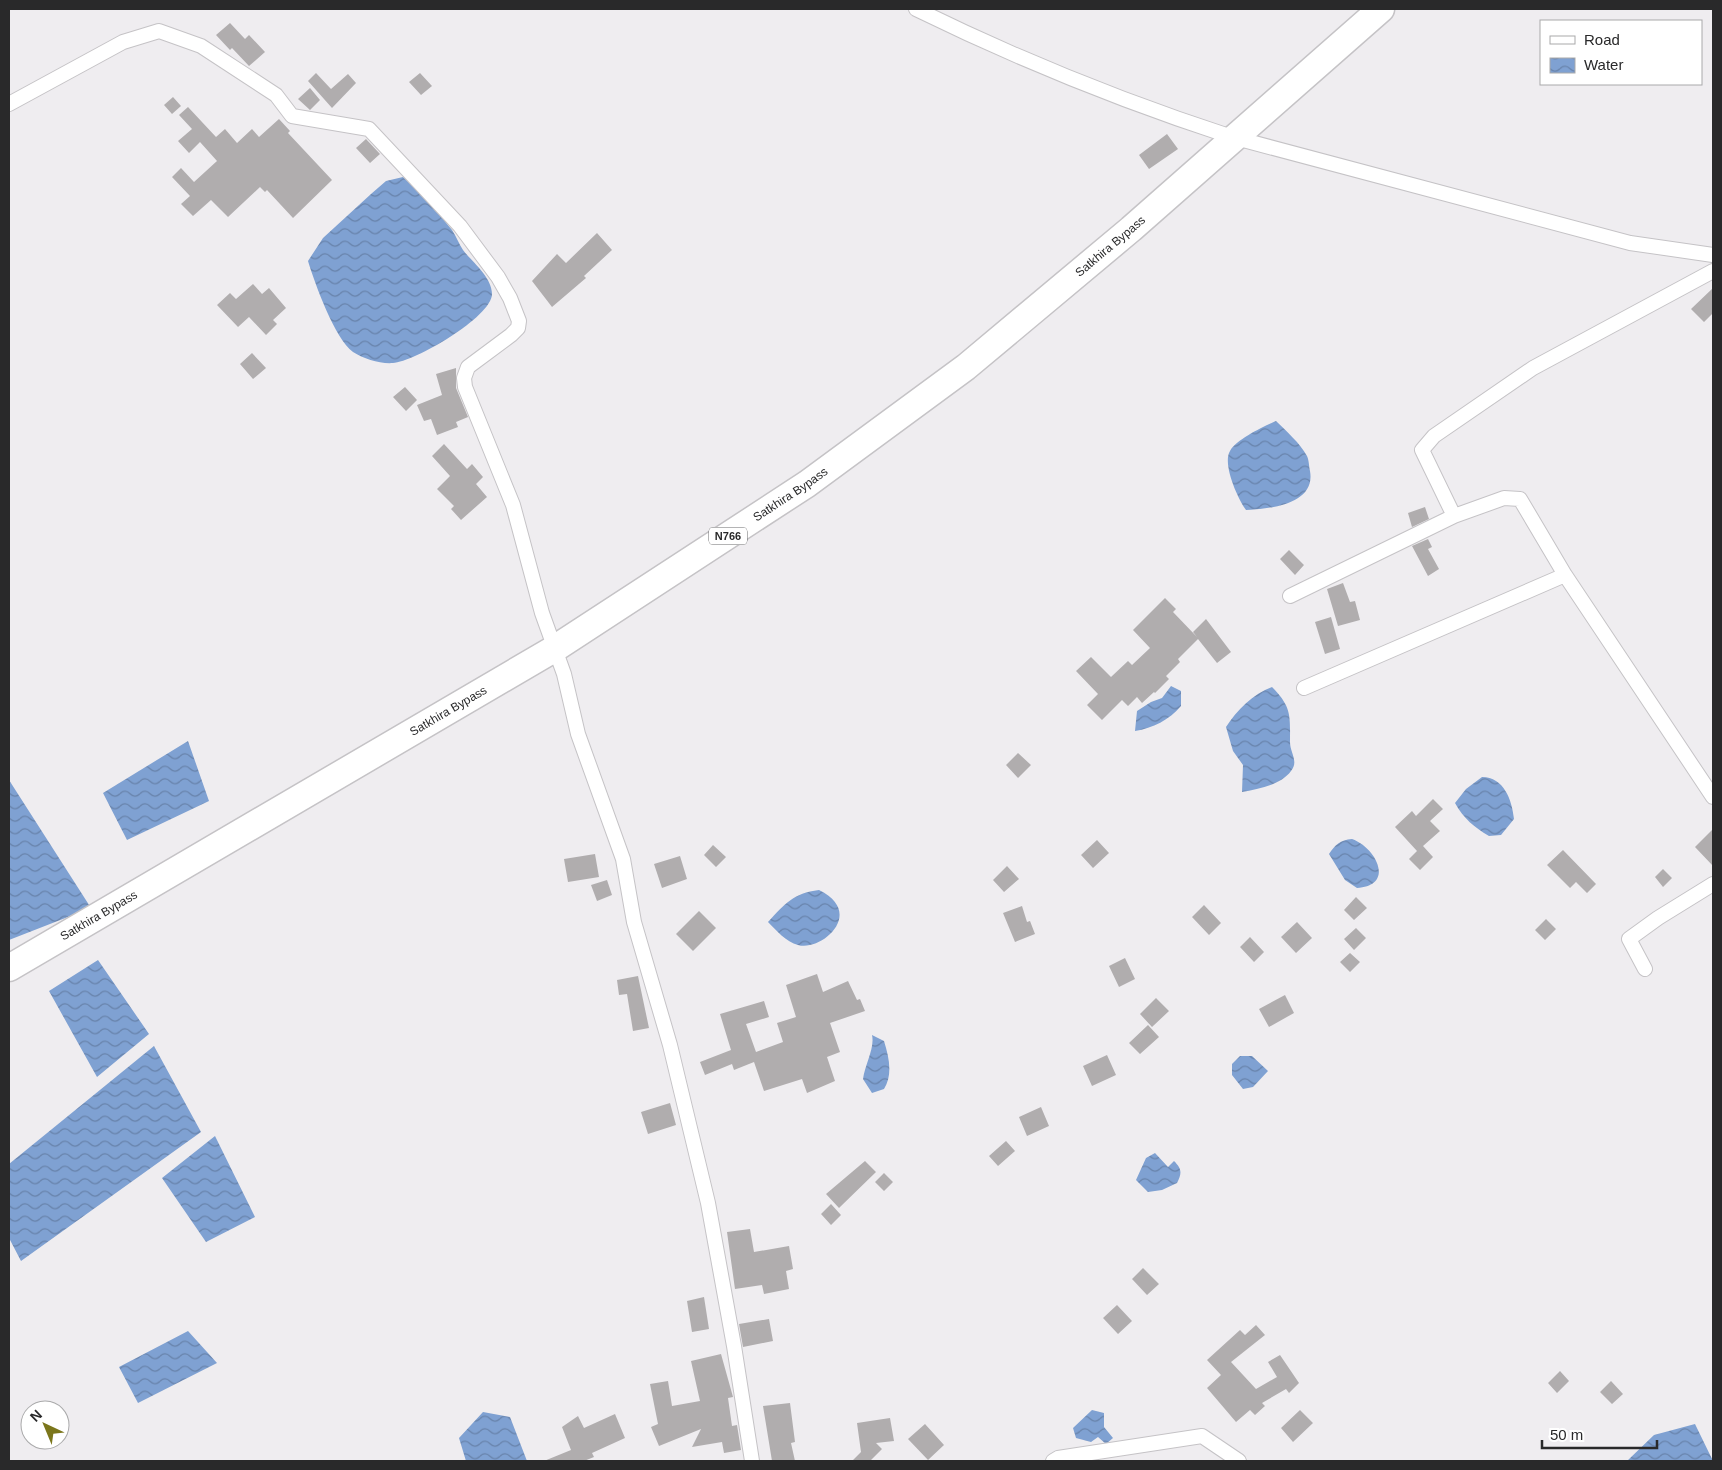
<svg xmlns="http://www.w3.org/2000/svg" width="1722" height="1470" font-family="Helvetica,sans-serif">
  <defs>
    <pattern id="water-waves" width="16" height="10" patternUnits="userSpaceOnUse" patternTransform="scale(1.25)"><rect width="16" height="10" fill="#7fa1d2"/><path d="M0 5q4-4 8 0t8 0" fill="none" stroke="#6883ab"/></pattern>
  </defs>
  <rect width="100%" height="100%" fill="#efedf0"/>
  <path fill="url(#water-waves)" d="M 403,177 C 421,193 437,211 452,230 C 456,236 459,244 463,250 C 472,262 492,277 492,294 C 492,317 414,362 393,363 C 380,364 364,359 353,352 C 335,339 315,284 308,261 L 323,238 L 371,194 L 386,181 Z
    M 1276,421 C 1286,431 1300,443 1307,456 C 1309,460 1309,467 1310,471 C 1316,504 1270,509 1246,510 C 1238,499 1222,464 1230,451 C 1237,439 1263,427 1276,421 Z
    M 1171,686 L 1181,691 L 1181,706 C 1169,720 1153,728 1135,731 L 1137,711 L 1151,702 L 1162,698 Z
    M 1272,687 C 1292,707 1290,716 1290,742 C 1290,753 1299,761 1291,771 C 1281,785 1258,789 1242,792 L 1243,765 L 1233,751 L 1226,727 C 1237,710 1253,694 1272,687 Z
    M 188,741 L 209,801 L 127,840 L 103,793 Z
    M 1482,777 C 1504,777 1512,800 1514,819 L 1501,835 L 1489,836 C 1474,827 1464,819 1455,803 L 1466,789 Z
    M 9,780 L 91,908 L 9,940 Z
    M 1352,839 C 1377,848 1395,886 1357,888 L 1345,880 L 1329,854 C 1335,845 1340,840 1352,839 Z
    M 819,890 C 866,913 821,952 798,945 C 786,942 776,930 768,922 C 785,904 793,893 819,890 Z
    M 98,960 L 149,1034 L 97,1077 L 49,991 Z
    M 872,1035 L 884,1041 C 889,1057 893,1075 884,1089 L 872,1093 L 863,1079 C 865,1064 875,1048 872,1035 Z
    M 154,1046 L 201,1132 L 21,1261 L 9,1238 L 9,1164 Z
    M 1240,1056 L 1252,1056 L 1268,1071 L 1253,1087 L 1243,1089 L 1232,1075 L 1232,1064 Z
    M 215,1136 L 255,1217 L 206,1242 L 162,1178 Z
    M 1155,1153 L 1168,1167 L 1174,1161 C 1182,1169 1182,1173 1177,1183 L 1162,1190 L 1148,1192 L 1136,1180 L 1146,1158 Z
    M 188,1331 L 217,1363 L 138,1403 L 119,1367 Z
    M 1092,1410 L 1104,1413 L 1104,1427 L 1113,1438 L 1106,1444 L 1098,1437 L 1091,1442 L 1076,1438 L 1073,1428 Z
    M 483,1412 L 510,1417 L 527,1461 L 466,1461 L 459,1438 Z
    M 1695,1424 L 1713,1461 L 1627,1461 L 1654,1435 Z"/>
  <path fill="#b0adae" d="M 230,23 L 245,39 L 249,35 L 265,52 L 249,66 L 232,48 L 230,50 L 216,35 Z
    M 316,73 L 331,89 L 348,74 L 356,83 L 332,108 L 308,81 Z
    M 420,73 L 432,86 L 421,95 L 409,82 Z
    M 310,88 L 320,100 L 310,110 L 298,99 Z
    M 173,97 L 181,106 L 172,114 L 164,105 Z
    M 188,107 L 216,137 L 225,129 L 237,143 L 252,129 L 259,137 L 279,119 L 290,131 L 288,133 L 332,180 L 293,218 L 267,190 L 265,192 L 260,187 L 228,217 L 211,200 L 193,216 L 181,204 L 190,196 L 172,177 L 181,168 L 194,182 L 217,161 L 200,142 L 189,153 L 178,141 L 192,129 L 179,115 Z
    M 1167,134 L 1178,149 L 1149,169 L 1139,155 Z
    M 366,139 L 380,154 L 370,163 L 356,148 Z
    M 597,233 L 612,250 L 584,276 L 586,278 L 552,307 L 532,281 L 557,254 L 566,263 Z
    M 253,284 L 262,294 L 269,288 L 286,308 L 273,320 L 277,324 L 266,335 L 249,317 L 238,327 L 217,305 L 230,293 L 236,299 Z
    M 1713,288 L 1713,313 L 1704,322 L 1691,309 Z
    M 252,353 L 266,368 L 253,379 L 240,364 Z
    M 456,368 L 456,388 L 468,417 L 456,422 L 458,427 L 437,435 L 431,419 L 424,421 L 417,405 L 442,395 L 436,374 Z
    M 405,387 L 417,400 L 406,411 L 393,397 Z
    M 444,444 L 467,469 L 472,464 L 483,477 L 476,484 L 487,497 L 461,520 L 451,509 L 454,506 L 437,489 L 450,476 L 432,456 Z
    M 1425,507 L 1429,519 L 1412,527 L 1408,513 Z
    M 1428,539 L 1432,547 L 1428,549 L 1439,569 L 1428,576 L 1412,546 Z
    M 1289,550 L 1304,565 L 1295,575 L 1280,559 Z
    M 1343,583 L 1350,602 L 1355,601 L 1360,620 L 1338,626 L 1327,589 Z
    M 1165,598 L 1176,609 L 1173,612 L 1197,637 L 1193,632 L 1206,619 L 1231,652 L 1217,663 L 1198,639 L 1178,659 L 1180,662 L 1166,676 L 1169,679 L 1155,693 L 1154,692 L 1142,703 L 1137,697 L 1128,706 L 1122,700 L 1102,720 L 1087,705 L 1098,694 L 1076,671 L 1091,657 L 1111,677 L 1128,661 L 1132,665 L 1150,648 L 1133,630 Z
    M 1331,617 L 1340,649 L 1325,654 L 1315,622 Z
    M 1018,753 L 1031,765 L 1018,778 L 1006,765 Z
    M 1433,799 L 1443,809 L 1430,821 L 1440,831 L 1423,846 L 1433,857 L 1420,870 L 1409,859 L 1417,851 L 1395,827 L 1412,811 L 1416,816 Z
    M 1713,829 L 1713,866 L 1695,847 Z
    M 1097,840 L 1109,853 L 1093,868 L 1081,855 Z
    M 713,845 L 726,857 L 716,867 L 704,855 Z
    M 1563,850 L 1596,884 L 1587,893 L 1576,882 L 1570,888 L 1547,865 Z
    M 595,854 L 599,877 L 568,882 L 564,859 Z
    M 680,856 L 687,879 L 662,888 L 654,864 Z
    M 1007,866 L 1019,879 L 1004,892 L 993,880 Z
    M 1663,869 L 1672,878 L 1663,887 L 1655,877 Z
    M 607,880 L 612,895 L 597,901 L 591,885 Z
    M 1356,897 L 1367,908 L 1354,920 L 1344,910 Z
    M 1204,905 L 1221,923 L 1209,935 L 1192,917 Z
    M 1022,906 L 1027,922 L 1030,921 L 1035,934 L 1015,942 L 1003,913 Z
    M 699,911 L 716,928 L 693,951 L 676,934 Z
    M 1546,919 L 1556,929 L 1545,940 L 1535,930 Z
    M 1297,922 L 1312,938 L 1296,953 L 1281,937 Z
    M 1356,928 L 1366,938 L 1354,950 L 1344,939 Z
    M 1250,937 L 1264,952 L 1254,962 L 1240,947 Z
    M 1350,953 L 1360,962 L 1350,972 L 1340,962 Z
    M 1125,958 L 1135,979 L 1119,987 L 1109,966 Z
    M 817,974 L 823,992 L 848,981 L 857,1000 L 860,999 L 865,1011 L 830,1023 L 840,1052 L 827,1057 L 835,1081 L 807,1093 L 802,1079 L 764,1091 L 754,1062 L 734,1070 L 732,1064 L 705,1075 L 700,1062 L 731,1050 L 720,1014 L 764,1001 L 769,1017 L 746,1024 L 756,1052 L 783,1042 L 777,1023 L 796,1017 L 786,985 Z
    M 638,976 L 649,1028 L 633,1031 L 627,994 L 619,995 L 617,980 Z
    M 1285,995 L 1294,1013 L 1269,1027 L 1259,1009 Z
    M 1156,998 L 1169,1011 L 1152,1027 L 1140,1014 Z
    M 1148,1025 L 1159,1037 L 1140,1054 L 1129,1043 Z
    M 1107,1055 L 1116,1075 L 1092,1086 L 1083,1066 Z
    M 670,1103 L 676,1125 L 648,1134 L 641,1112 Z
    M 1041,1107 L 1049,1126 L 1027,1136 L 1019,1117 Z
    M 1006,1141 L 1015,1151 L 998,1166 L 989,1156 Z
    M 865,1161 L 876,1172 L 839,1208 L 826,1194 Z
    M 884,1173 L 893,1182 L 884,1191 L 875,1182 Z
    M 831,1204 L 841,1215 L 831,1225 L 821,1214 Z
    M 750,1229 L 754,1252 L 789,1246 L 793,1269 L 786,1271 L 789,1289 L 764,1294 L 762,1285 L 735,1289 L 727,1232 Z
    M 1143,1268 L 1159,1284 L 1147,1295 L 1132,1279 Z
    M 704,1297 L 709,1329 L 692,1332 L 687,1301 Z
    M 1117,1305 L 1132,1321 L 1118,1334 L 1103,1318 Z
    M 769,1319 L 773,1341 L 743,1347 L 739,1324 Z
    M 1256,1325 L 1265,1335 L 1231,1362 L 1256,1389 L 1277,1377 L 1268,1362 L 1280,1355 L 1299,1383 L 1289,1393 L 1286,1389 L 1262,1403 L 1265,1406 L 1255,1415 L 1250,1410 L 1236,1422 L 1207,1388 L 1221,1375 L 1207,1360 L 1240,1330 L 1245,1335 Z
    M 721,1354 L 733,1397 L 728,1398 L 732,1426 L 737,1425 L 741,1450 L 724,1453 L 722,1442 L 692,1447 L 701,1429 L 659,1446 L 651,1427 L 658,1424 L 650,1384 L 668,1381 L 672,1406 L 700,1401 L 691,1361 Z
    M 1560,1371 L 1569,1381 L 1557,1393 L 1548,1383 Z
    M 1611,1381 L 1623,1394 L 1612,1404 L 1600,1392 Z
    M 790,1403 L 795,1442 L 791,1443 L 795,1461 L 772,1461 L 763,1406 Z
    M 1300,1410 L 1313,1423 L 1293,1442 L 1281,1428 Z
    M 615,1414 L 625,1438 L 592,1453 L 594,1457 L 584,1461 L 544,1461 L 571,1450 L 562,1427 L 578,1416 L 584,1428 Z
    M 890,1418 L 894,1441 L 876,1443 L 882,1449 L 870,1461 L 852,1461 L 861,1452 L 857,1423 Z
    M 925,1424 L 944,1445 L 928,1460 L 908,1439 Z"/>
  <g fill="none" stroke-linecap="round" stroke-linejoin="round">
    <g stroke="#c5c3c6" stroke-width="16">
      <path id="street" d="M 916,9 C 1018,59 1124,102 1232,137 L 1630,243 L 1713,255
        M 9,104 L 123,42 L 159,31 L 201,46 L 276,95 L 292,116 L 369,129 L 460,226 L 498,277 L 510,298 L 519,321 L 518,328 L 511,335 L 468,367 L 464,378 L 465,387 L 513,505 L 542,613 L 564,674 L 578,734 L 623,859 L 634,922 L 670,1045 L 708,1203 L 734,1346 L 752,1461
        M 1454,516 L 1422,450 L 1434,436 L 1533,368 L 1713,271
        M 1290,596 L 1454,516 L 1504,498 L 1520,499 L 1565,575 L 1713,797
        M 1304,688 L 1565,575
        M 1645,969 L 1629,939 L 1658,918 L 1713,884
        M 1053,1461 L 1058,1458 L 1202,1436 L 1239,1461"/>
    </g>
    <g stroke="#c5c3c6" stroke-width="29">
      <g id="highway">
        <path id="s1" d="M 9,968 L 554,649 L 807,484 L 966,367 L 1131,229 L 1381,9"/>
      </g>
    </g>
    <use href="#street" stroke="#fff" stroke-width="14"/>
    <use href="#highway" stroke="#fff" stroke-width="26"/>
  </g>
  <g text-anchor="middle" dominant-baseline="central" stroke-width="4" stroke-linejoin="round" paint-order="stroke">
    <rect fill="#fff" stroke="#69696a" stroke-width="1" x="709" y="527.5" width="38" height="17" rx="4"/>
    <g font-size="11" font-weight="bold" fill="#29292a">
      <text x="728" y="536">N766</text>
    </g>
    <g font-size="12" fill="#29292a" stroke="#fff">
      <text stroke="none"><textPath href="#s1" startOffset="1319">Satkhira Bypass</textPath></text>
      <text stroke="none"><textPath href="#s1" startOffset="914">Satkhira Bypass</textPath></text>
      <text stroke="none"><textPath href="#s1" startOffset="509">Satkhira Bypass</textPath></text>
      <text stroke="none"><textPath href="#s1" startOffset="104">Satkhira Bypass</textPath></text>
    </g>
  </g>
  <rect width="1722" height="1470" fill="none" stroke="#29292a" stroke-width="20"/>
  <rect x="1540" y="20" width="162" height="65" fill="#ffffff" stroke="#a9a9aa"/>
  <rect x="1550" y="36" width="25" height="8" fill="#ffffff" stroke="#a9a9aa"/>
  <text x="1584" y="45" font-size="15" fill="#29292a">Road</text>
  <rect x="1550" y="58" width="25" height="15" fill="url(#water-waves)" stroke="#a9a9aa"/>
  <text x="1584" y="70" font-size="15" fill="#29292a">Water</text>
  <g transform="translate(45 1425) rotate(316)"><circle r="24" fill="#ffffff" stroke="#a9a9aa"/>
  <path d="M0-4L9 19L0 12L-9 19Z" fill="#7b761b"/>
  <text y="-8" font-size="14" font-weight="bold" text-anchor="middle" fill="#29292a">N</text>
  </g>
  <path d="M1542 1440v8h115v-8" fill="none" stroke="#29292a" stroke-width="2.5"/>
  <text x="1550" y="1440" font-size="15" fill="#29292a" stroke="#ffffff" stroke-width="4" paint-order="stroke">50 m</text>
</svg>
